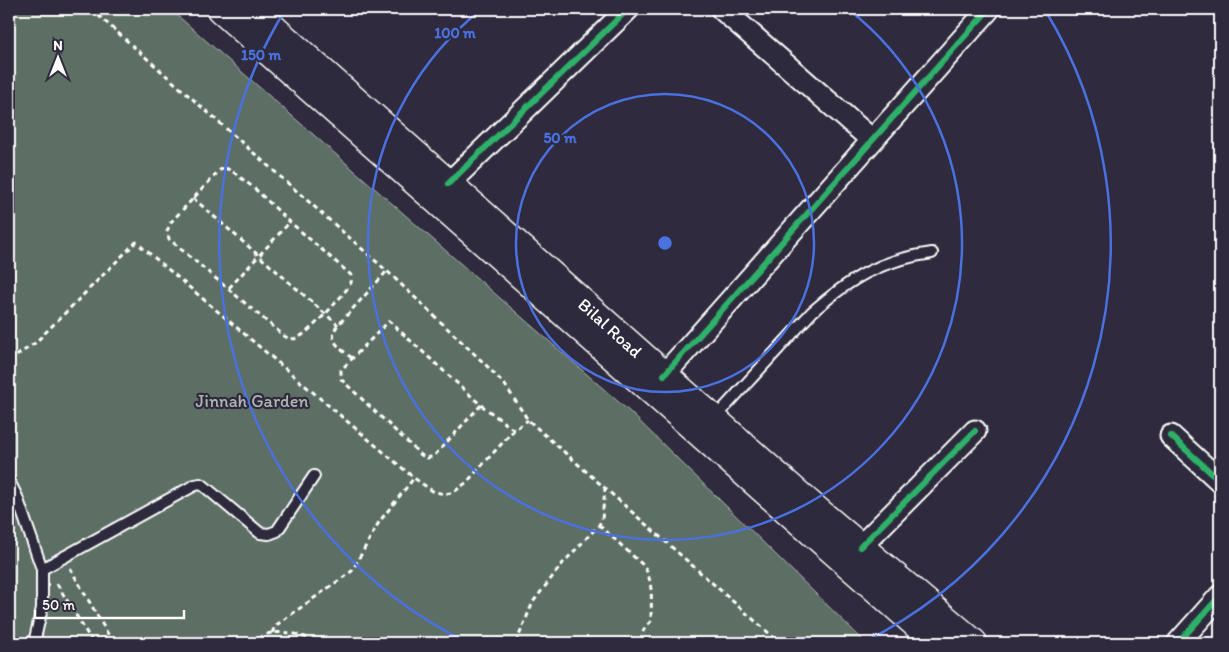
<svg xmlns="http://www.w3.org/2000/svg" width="1229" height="652" font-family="Itim,sans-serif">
  <rect width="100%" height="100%" fill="#2f2a3d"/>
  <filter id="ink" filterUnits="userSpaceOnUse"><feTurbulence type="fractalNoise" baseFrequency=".02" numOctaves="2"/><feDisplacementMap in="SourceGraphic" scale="10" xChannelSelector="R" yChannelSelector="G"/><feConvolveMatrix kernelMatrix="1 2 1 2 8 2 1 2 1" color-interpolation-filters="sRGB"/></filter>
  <g filter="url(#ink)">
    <path fill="#5d6e65" stroke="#aeb6b2" d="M 9,9 L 170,9 L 630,412 L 866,643 L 9,643 Z"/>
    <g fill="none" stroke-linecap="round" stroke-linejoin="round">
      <g stroke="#fff" stroke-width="14">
        <path id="lane" d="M 714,419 L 812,312 C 851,278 880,260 932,253
          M 9,481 L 17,497 L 42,569 L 42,608 L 34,643
          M 42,569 L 195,485 L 200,484 L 204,486 L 260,533 L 269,534 L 277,531 L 314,476"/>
      </g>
      <g stroke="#fff" stroke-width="25">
        <path id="street" d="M 722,9 L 872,140
          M 448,184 L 628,9
          M 664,375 L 989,9
          M 1171,436 L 1220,481
          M 860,547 L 975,431
          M 1178,643 L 1220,596"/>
      </g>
      <g stroke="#fff" stroke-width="31">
        <path id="secondary" d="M 221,9 L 938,643
          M 251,9 L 804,500 L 973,643"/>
      </g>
      <path stroke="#fff" stroke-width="3" stroke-dasharray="5 4" stroke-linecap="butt" d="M 91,9 L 387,271 L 485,364 L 505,385 L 528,420 L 780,643
        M 225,168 L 232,171 L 254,188 L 290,222 L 351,275 C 352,279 352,282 349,286 C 341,298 311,331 299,337 C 294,340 289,339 284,336 L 169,239 L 167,231 L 171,222 L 220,170 Z
        M 193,198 L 338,325
        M 229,288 L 290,222
        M 352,358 C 340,349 326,339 338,325 L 387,271
        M 9,361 L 35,343 L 136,242 L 414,478 L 434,492 L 446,494 L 454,492 L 467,482 L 514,430 L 528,420
        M 481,405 L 434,456 L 427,458 L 421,455 L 344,382 L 341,379 L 341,370 L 389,321 L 481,405 L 514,430
        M 599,525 L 644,566 C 654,582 651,603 651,621 C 645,628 639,633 643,643
        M 70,568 L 113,643
        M 57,584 L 93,643
        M 272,633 L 275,626 L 352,571 L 379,522 L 414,478
        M 214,643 C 223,640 230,637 238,643
        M 251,643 C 255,641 260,637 265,635 C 279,629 304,634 316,643
        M 516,643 L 533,602 L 563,563 L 599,525 L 602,519 L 605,489"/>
      <use href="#lane" stroke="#2f2a3d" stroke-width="10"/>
      <use href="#street" stroke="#2f2a3d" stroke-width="21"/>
      <use href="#secondary" stroke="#2f2a3d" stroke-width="28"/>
      <g stroke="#2f2a3d" stroke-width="9">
        <path id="cycleway" d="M 448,184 L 628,9
          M 664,375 L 989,9
          M 1171,436 L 1220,481
          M 860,547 L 975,431
          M 1178,643 L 1220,596"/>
      </g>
      <use href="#cycleway" stroke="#2db169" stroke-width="6"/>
    </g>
  </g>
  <g fill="none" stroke="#4a71e0" stroke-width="2.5">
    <circle cx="665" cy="243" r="149"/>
    <path d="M848 9A297 297 0 1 1 482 9"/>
    <path d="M466 642A446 446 0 0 1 285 10M1045 10A446 446 0 0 1 864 642"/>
  </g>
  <g text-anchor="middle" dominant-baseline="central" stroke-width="4.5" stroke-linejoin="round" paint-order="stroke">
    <g font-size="18" fill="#fff" stroke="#2f2a3d">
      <text transform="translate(610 328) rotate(42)">Bilal Road</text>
    </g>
    <g font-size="18" fill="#aeb6b2" stroke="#2f2a3d">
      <text x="252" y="401">Jinnah Garden</text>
    </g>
  </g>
  <circle cx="665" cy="243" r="8" fill="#4a71e0" stroke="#2f2a3d" stroke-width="2.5"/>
  <g font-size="15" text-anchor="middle" font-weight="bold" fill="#4a71e0" stroke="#2f2a3d" stroke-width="4.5" stroke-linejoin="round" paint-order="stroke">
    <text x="455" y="38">100 m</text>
    <text x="261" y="60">150 m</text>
    <text x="560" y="143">50 m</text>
  </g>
  <rect width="1229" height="652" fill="none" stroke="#2f2a3d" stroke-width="30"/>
  <rect x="15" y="15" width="1199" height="622" fill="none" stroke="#fff" stroke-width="2" filter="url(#ink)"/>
  <g transform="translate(58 58)" stroke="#2f2a3d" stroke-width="4" paint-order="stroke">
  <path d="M0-4L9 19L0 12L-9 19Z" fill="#ffffff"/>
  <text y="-8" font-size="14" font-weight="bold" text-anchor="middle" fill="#ffffff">N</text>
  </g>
  <path d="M35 610v8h149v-8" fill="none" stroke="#ffffff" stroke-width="2.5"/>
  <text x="42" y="610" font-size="15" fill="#ffffff" stroke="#2f2a3d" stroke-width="4" paint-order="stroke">50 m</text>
</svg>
